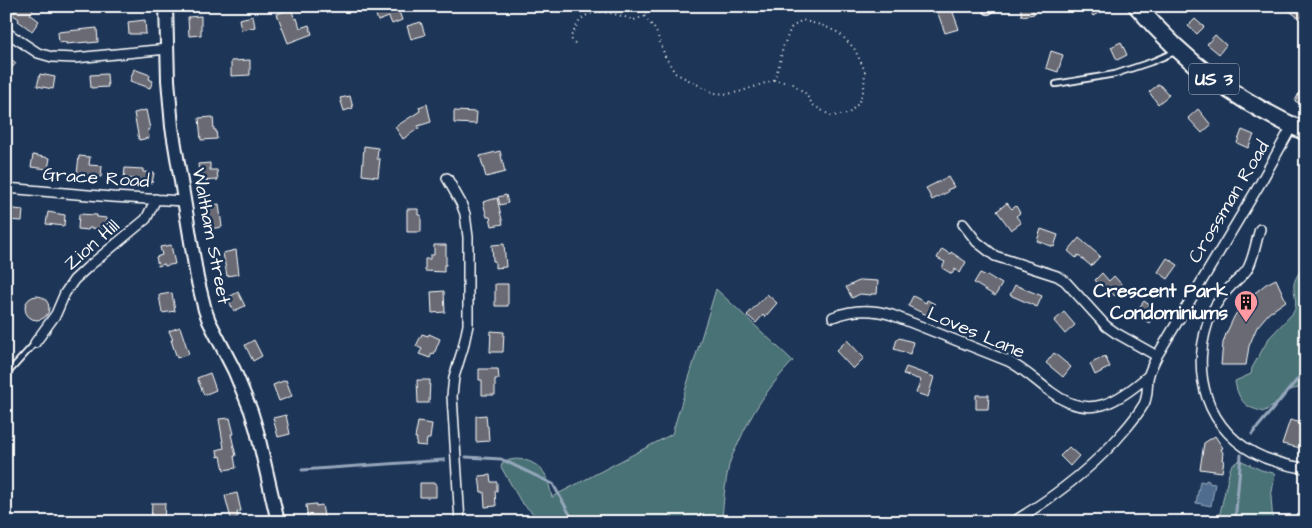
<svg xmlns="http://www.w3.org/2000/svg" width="1312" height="528" font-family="'Architects Daughter',sans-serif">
  <rect width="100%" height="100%" fill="#1d3557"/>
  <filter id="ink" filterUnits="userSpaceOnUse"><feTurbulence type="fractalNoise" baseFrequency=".02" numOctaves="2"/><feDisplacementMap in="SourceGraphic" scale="10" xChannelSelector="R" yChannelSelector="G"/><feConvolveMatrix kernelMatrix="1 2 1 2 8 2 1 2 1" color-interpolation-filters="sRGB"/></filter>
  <g filter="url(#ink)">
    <path fill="#497276" stroke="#a4b8ba" d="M 1306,263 L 1306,386 L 1290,390 L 1282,395 L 1275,405 L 1263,412 C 1259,410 1252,409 1248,406 C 1240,401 1236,390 1235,381 L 1251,374 L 1252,368 L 1269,338 L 1293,313 C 1299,303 1293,295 1294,284 C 1295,277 1302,269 1306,263 Z
      M 716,289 L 793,361 C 770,385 751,413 738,444 C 735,450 731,457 729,465 C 725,483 723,503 722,522 L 542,522 L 521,502 L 501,467 L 502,463 C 516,455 536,460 545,474 C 549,481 550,490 552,497 L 672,434 Z
      M 1240,460 L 1261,470 L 1273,473 L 1275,475 L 1271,497 L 1273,522 L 1218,522 L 1230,469 L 1232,465 Z"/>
    <path fill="#506c8f" stroke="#96a7bc" d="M 1206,480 L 1209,481 L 1209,483 L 1215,484 L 1211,506 L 1196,503 L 1200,481 L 1206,482 Z"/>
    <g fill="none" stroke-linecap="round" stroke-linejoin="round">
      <path stroke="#96a7bc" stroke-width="3" d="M 1252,434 L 1306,369
        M 466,457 L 501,459 L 553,484 L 574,522
        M 302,470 L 444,460
        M 1235,522 L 1241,455"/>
    </g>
    <path fill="#696b73" stroke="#fff" d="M 18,6 L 29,6 L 33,10 L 30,14 L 39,21 L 32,31 L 18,21 L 19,19 L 12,14 Z
      M 380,6 L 397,6 L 402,20 L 392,24 L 389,17 L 378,21 L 374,9 Z
      M 1020,6 L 1033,6 L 1034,14 L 1022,16 Z
      M 1087,6 L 1110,6 L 1093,16 Z
      M 1283,6 L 1306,6 L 1306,11 L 1300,19 Z
      M 951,7 L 959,29 L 945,33 L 937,11 Z
      M 291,9 L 295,19 L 297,18 L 300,28 L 309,25 L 312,34 L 288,43 L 277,14 Z
      M 201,16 L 201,35 L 189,36 L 188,17 Z
      M 253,16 L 255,27 L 241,30 L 239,19 Z
      M 1195,19 L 1204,27 L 1197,34 L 1188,26 Z
      M 145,20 L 146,34 L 129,34 L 128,22 Z
      M 421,22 L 425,35 L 411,39 L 407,26 Z
      M 97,28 L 98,42 L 88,43 L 88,42 L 66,44 L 66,42 L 59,43 L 58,32 Z
      M 1215,35 L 1226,45 L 1219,54 L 1207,44 Z
      M 1121,42 L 1127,55 L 1117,60 L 1111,47 Z
      M 1051,51 L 1063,55 L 1058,72 L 1046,68 Z
      M 6,55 L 16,63 L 6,75 Z
      M 250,60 L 250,75 L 231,76 L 231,61 Z
      M 134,69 L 150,75 L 149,79 L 153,81 L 150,88 L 130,81 Z
      M 40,74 L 55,77 L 53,89 L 37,86 Z
      M 107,74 L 108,87 L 91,88 L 90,75 Z
      M 1159,84 L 1169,95 L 1158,104 L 1149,92 Z
      M 1300,91 L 1306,94 L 1306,107 L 1295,101 Z
      M 350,96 L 353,108 L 344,111 L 340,98 Z
      M 427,104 L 431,122 L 418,126 L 419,128 L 403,139 L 395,127 L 420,111 L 419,107 Z
      M 1198,109 L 1211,125 L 1202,133 L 1188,118 Z
      M 146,110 L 150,129 L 148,129 L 149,138 L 139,140 L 134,113 Z
      M 454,111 L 477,112 L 476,124 L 454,123 Z
      M 213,117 L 214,130 L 216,130 L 217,139 L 201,140 L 199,118 Z
      M 1242,130 L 1254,135 L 1248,148 L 1237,143 Z
      M 364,146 L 378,148 L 377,159 L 380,159 L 378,177 L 362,175 Z
      M 500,151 L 505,172 L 486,177 L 480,156 Z
      M 33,155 L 50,158 L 48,169 L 31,167 Z
      M 79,156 L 90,157 L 89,165 L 102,166 L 101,177 L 85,177 L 85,175 L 77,174 Z
      M 210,163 L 210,170 L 217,170 L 218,180 L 200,181 L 198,164 Z
      M 125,168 L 143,169 L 143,172 L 154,173 L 152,183 L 145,182 L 145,180 L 124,178 Z
      M 948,177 L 954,187 L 947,190 L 948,192 L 932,200 L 926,188 Z
      M 506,195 L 508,203 L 500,205 L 498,197 Z
      M 497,198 L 503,224 L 492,226 L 490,217 L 487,217 L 483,202 Z
      M 1007,203 L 1012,209 L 1016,206 L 1020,213 L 1016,216 L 1021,223 L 1011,230 L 997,211 Z
      M 219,204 L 222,227 L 210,229 L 206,206 Z
      M 6,208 L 23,210 L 22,221 L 6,220 Z
      M 407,209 L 418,209 L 418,215 L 421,215 L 421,232 L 407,232 Z
      M 48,212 L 65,215 L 64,226 L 46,224 Z
      M 79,214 L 97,215 L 97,217 L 107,218 L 106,229 L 89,228 L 88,230 L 78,229 Z
      M 1041,229 L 1058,235 L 1054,247 L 1037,241 Z
      M 1079,238 L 1100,256 L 1091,266 L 1078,255 L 1076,258 L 1068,251 Z
      M 504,244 L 506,267 L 495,268 L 495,261 L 493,261 L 492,245 Z
      M 171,245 L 175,264 L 165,266 L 164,264 L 158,266 L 156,257 L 162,255 L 160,247 Z
      M 434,245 L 446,245 L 446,265 L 444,265 L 444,272 L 425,271 L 425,259 L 430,259 L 430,255 L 434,255 Z
      M 942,249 L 950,254 L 951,252 L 966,262 L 960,273 L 955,269 L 952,274 L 942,268 L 945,262 L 937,258 Z
      M 236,250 L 239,274 L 227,276 L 223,253 Z
      M 1167,258 L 1178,265 L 1168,279 L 1158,272 Z
      M 980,273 L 987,276 L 987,275 L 1002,284 L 995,296 L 974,283 Z
      M 1102,273 L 1109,281 L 1114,276 L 1124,287 L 1115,296 L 1104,287 L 1102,288 L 1095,280 Z
      M 1276,279 L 1286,301 L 1269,313 L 1257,327 L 1249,346 L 1246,365 L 1221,365 L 1223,343 L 1226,334 L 1234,317 L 1239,309 L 1251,296 L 1266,284 Z
      M 861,280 L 878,281 L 877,294 L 871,294 L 871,295 L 860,294 L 852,298 L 846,287 Z
      M 495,284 L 508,284 L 508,306 L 495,306 Z
      M 1015,285 L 1042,296 L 1037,307 L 1010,295 Z
      M 444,291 L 445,312 L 432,313 L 431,292 Z
      M 238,292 L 245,306 L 234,311 L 227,298 Z
      M 172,293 L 175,311 L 162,313 L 159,295 Z
      M 767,294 L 777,303 L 765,317 L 763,315 L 756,323 L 747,315 Z
      M 913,296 L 926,303 L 927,300 L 935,304 L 929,316 L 908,306 Z
      M25 308a12 12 0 1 1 24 0a12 12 0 1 1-24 0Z
      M 1144,301 L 1158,311 L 1149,323 L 1135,313 Z
      M 1064,312 L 1075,325 L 1065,334 L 1054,321 Z
      M 180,327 L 189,354 L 177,358 L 171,340 L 173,340 L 169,331 Z
      M 491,331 L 504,332 L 503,352 L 490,352 Z
      M 422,334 L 428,336 L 429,334 L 440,339 L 434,354 L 432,353 L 430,358 L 419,354 L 422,349 L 416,346 Z
      M 899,338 L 913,342 L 910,354 L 894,349 L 897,339 L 898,339 Z
      M 254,340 L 262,356 L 253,361 L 245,345 Z
      M 847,340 L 864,358 L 853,369 L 836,351 Z
      M 1054,353 L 1071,367 L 1063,377 L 1046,363 Z
      M 1105,356 L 1110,367 L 1095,375 L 1090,364 Z
      M 906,367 L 934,377 L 928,397 L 916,393 L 921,380 L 903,374 Z
      M 479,369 L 498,369 L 499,379 L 495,379 L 495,395 L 482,395 L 482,380 L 479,380 Z
      M 210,373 L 216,390 L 204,395 L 197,378 Z
      M 286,380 L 292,396 L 279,401 L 273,385 Z
      M 417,380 L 430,380 L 429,403 L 418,403 Z
      M 976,395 L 989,395 L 988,409 L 976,409 Z
      M 286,415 L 290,434 L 278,437 L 273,418 Z
      M 486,415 L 487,426 L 488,426 L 489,441 L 476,442 L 476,416 Z
      M 230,418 L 234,434 L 231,434 L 236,456 L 234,456 L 236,468 L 224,470 L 221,456 L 218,457 L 217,450 L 224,448 L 219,419 Z
      M 1290,420 L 1306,424 L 1306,449 L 1282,444 Z
      M 418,422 L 432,424 L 430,439 L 427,439 L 426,446 L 416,445 L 417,438 L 415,438 Z
      M 1215,436 L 1223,448 L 1221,449 L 1223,453 L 1222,460 L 1224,460 L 1222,472 L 1200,469 L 1204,443 Z
      M 1069,447 L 1079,456 L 1070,466 L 1060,456 Z
      M 490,475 L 491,482 L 497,482 L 497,491 L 495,491 L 496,506 L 485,507 L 484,492 L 481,492 L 479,476 Z
      M 420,483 L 436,483 L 436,497 L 420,497 Z
      M 237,493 L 241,511 L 237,512 L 238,517 L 231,519 L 225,496 Z
      M 152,503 L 165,503 L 164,522 L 151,522 Z
      M 316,504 L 316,506 L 322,505 L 325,522 L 310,522 L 310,519 L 308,520 L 306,505 Z"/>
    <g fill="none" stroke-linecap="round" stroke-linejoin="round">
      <g stroke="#fff" stroke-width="8">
        <path id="lane" d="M 1056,84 L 1115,74 L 1151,62 L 1175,52
          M 6,375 L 35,343"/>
      </g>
      <g stroke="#fff" stroke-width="12">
        <path id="street" d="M 987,6 L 988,9
          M 6,32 L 38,53 L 52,57 L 75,58 L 167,49
          M 447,178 L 461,203 L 465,214 L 468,237 L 468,325 L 463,348 L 454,377 L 452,396 L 460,522
          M 6,188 L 112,197 L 184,201
          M 963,224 L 977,242 L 995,256 L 1057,276 L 1065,281 L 1106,326 L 1116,333 L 1157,356
          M 1260,229 C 1256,241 1254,257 1248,268 C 1244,275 1237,280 1232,285 C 1224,293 1217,302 1212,312 C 1187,370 1206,434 1265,458 C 1279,463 1291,467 1306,468
          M 833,317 C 853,309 872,309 892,315 L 1008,361 C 1024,369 1036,381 1051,392 C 1089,421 1117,403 1149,375
          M 35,343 L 56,314 L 65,293 L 74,280 L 88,267 L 146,219 L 156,199
          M 1013,522 C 1054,497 1093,468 1123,432 C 1131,423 1138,414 1144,404 C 1149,394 1146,384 1149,374 C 1151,368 1154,362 1157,356 L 1261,182 L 1292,126"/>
      </g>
      <g stroke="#fff" stroke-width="16">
        <path id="secondary" d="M 166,6 L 168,80 L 172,127 L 197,278 L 205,310 L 209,321 L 234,370 L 251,411 L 257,431 L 278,522"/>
      </g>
      <g stroke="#fff" stroke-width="20">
        <path id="highway" d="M 1137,6 C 1185,63 1238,102 1306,132"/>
      </g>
      <path stroke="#fff" stroke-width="2" stroke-dasharray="1 4" stroke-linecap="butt" d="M 645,16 L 656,31 L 665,56 L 675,73 L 714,93 L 727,94 L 739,92 L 774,80 L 793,84 L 805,93 L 813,105 L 831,116 L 848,114 L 858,104 L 864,89 L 865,71 L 854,48 L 839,33 L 824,26 L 802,20 L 791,28 L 783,47 L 780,62 L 774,80
        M 575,44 L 572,41 L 571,36 C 574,31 576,26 579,22 C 592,4 618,15 634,20 L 645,16 L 648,6"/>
      <use href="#lane" stroke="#1d3557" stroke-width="4.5"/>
      <use href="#street" stroke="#1d3557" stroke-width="9"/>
      <use href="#secondary" stroke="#1d3557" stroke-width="12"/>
      <use href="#highway" stroke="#1d3557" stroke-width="16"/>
    </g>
  </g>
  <defs>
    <g id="building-pin" transform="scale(1.25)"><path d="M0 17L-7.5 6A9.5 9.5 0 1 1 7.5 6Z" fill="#ff9aa2" stroke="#1d3557"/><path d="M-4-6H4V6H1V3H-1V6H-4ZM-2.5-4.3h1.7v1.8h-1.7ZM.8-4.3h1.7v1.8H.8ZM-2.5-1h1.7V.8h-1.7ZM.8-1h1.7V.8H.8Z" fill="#111"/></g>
  </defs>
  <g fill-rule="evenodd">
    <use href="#building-pin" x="1246" y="302"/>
  </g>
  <g text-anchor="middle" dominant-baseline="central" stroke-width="5" stroke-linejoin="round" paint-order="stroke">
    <rect fill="#1d3557" stroke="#bbc2cd" stroke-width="1" x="1189" y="63.5" width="50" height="31" rx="4"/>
    <g font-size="18" font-weight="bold" fill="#fff">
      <text x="1214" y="79">US 3</text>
    </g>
    <g font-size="19" fill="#fff" stroke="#1d3557">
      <text transform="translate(96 178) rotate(4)">Grace Road</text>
      <text transform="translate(1229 202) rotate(-59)">Crossman Road</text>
      <text transform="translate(211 236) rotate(79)">Waltham Street</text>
      <text transform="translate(92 245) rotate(-41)">Zion Hill</text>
      <text transform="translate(976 333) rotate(23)">Loves Lane</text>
    </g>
    <g font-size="19" font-weight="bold" fill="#fff" stroke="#1d3557" text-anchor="end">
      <text x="1228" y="291">Crescent Park<tspan x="1228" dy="22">Condominiums</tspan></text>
    </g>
  </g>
  <rect width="1312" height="528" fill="none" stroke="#1d3557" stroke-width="25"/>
  <rect x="12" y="12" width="1287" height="503" fill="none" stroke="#fff" stroke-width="2" filter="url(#ink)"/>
</svg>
